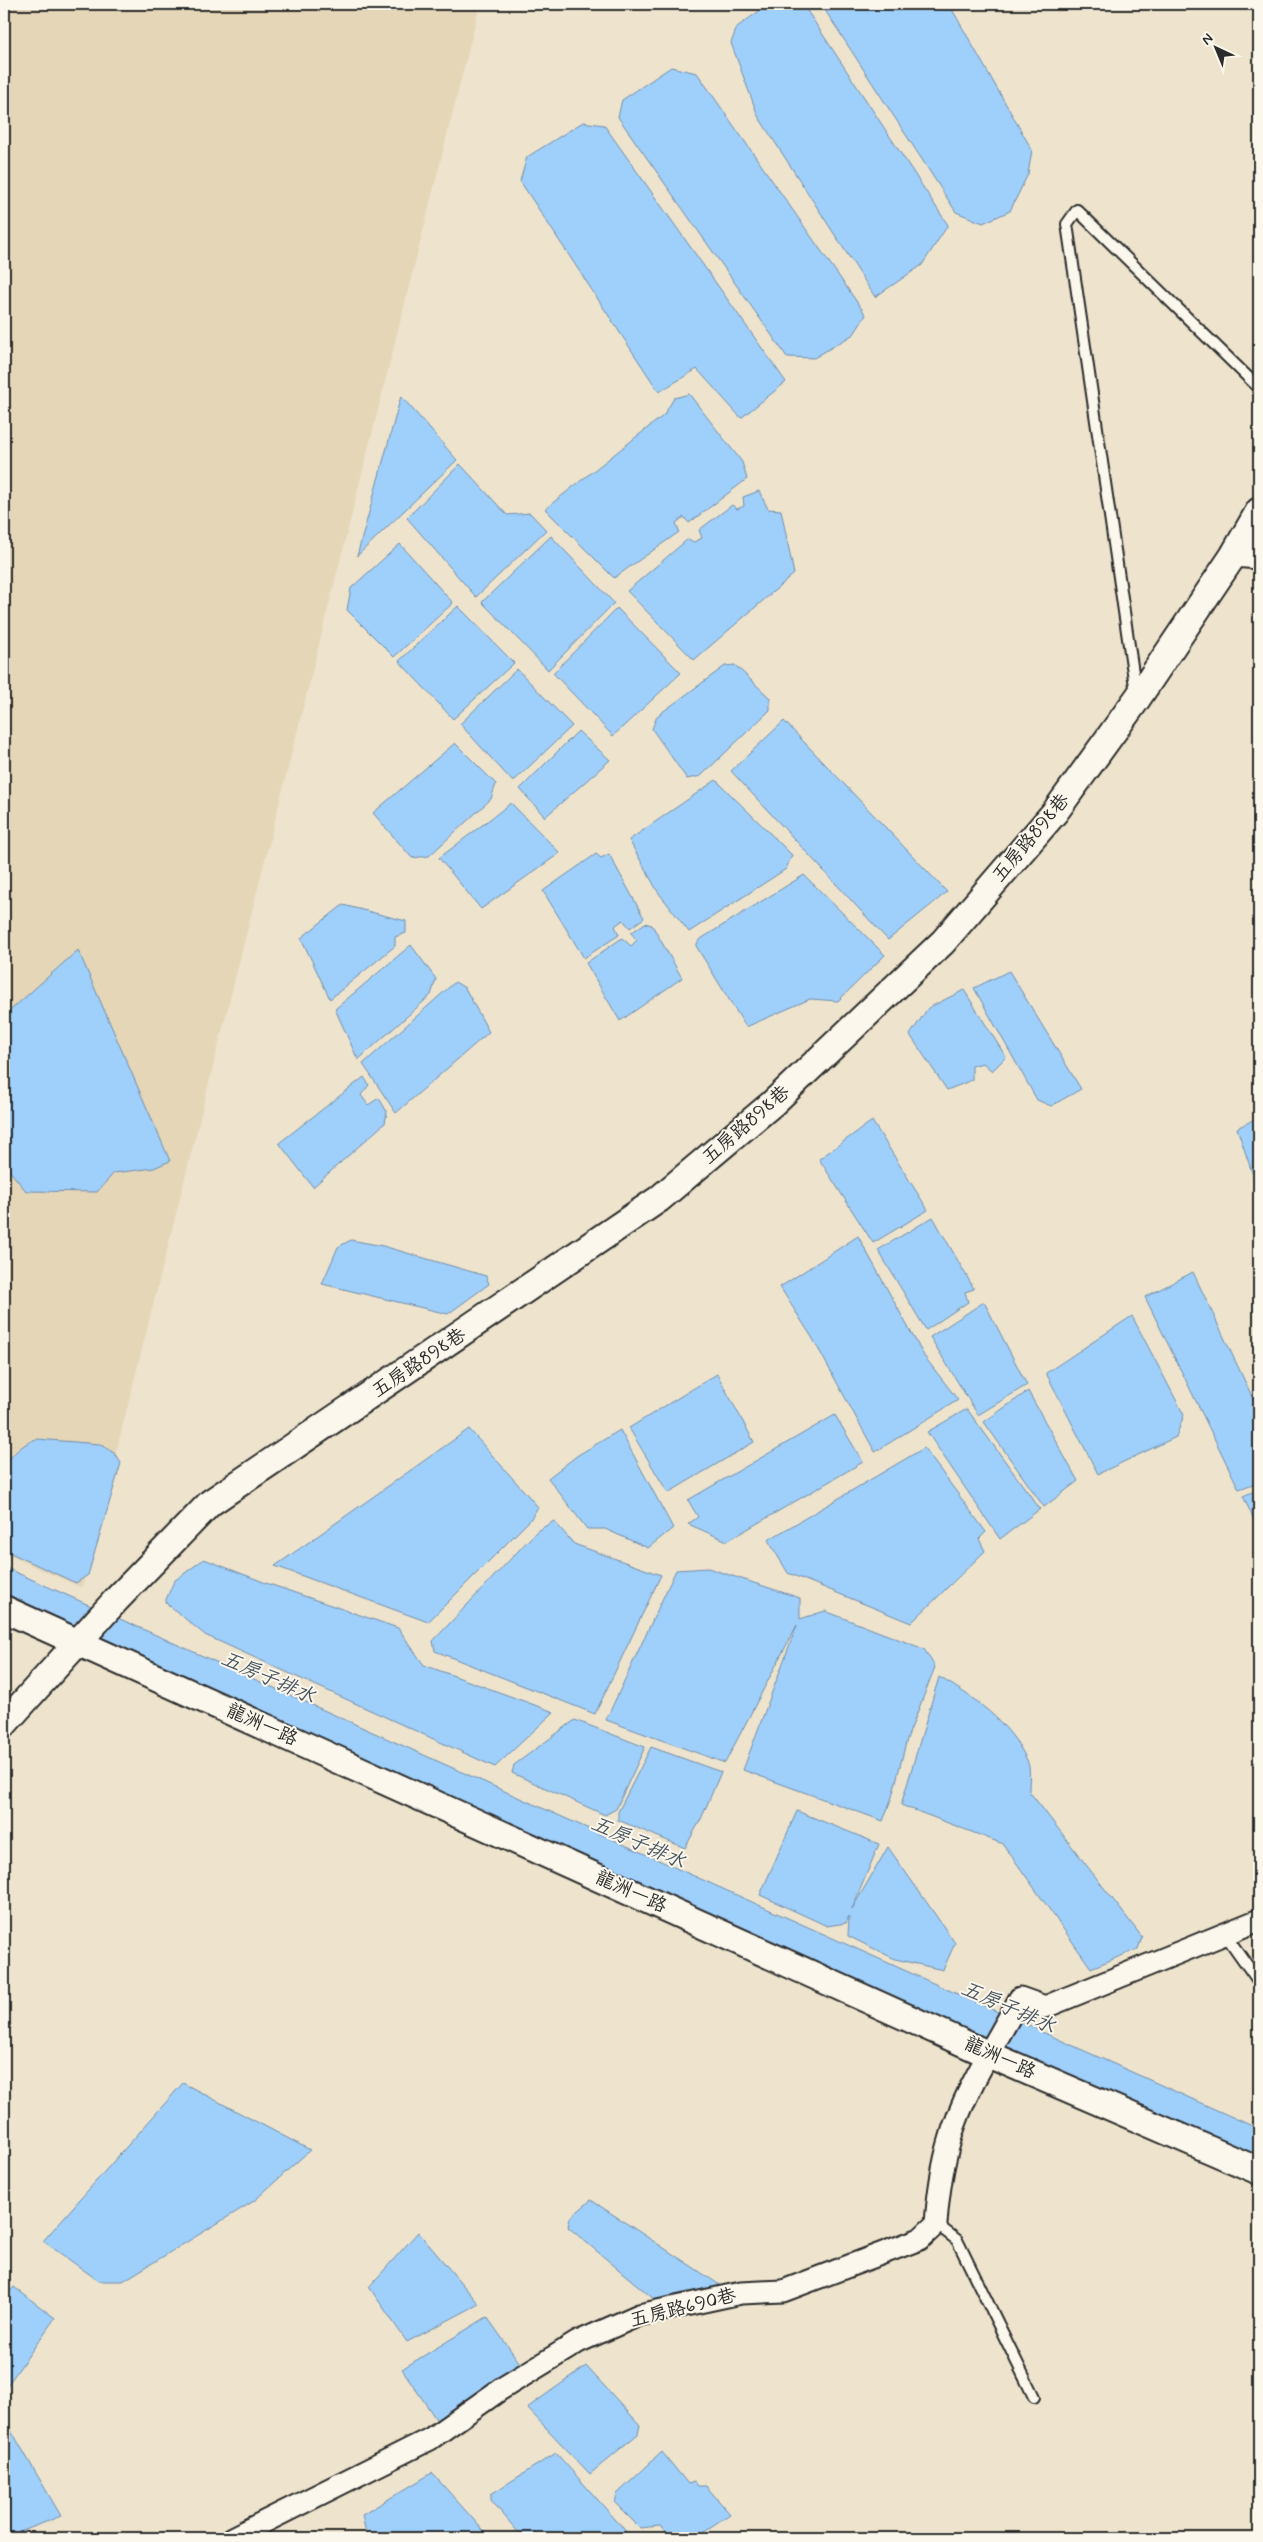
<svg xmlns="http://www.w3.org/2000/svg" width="1263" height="2542" font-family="Mynerve,'LXGW WenKai TC',sans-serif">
  <rect width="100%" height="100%" fill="#eee4cd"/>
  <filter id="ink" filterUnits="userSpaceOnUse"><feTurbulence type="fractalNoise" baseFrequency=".02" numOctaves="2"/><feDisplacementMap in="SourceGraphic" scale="10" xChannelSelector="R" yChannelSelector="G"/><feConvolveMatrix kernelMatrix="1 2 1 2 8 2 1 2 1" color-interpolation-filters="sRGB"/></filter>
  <g filter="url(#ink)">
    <path fill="#e5d6b8" d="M 4,4 L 480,4 L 82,1588 L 4,1553 Z"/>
    <path fill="#9fcffb" stroke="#718da8" d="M 769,4 L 797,4 L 806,9 L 948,225 L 922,265 L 875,297 L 758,116 L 731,43 L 737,27 Z
      M 821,4 L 949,4 L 1032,150 L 1028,174 L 1010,211 L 983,223 L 956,212 Z
      M 671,67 L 697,73 L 866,315 L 854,334 L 814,358 L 787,357 L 618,117 L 622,100 Z
      M 583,122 L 604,125 L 786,382 L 741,418 L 697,369 L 659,392 L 520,181 L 527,157 Z
      M 689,394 L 742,462 L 747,479 L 689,523 L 684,517 L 676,523 L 679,532 L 614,578 L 545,509 L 664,415 L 674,398 Z
      M 401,396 L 457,460 L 357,556 Z
      M 460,464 L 507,515 L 530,513 L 546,530 L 476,597 L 407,518 Z
      M 759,491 L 768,509 L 781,510 L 794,574 L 694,660 L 627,591 L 688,539 L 694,542 L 702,538 L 699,530 L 732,505 L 737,509 L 744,506 L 743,497 Z
      M 551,536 L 614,603 L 548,670 L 482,602 Z
      M 400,544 L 453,603 L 394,657 L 347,610 L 351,588 Z
      M 458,606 L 514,663 L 453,719 L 399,661 Z
      M 617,608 L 681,673 L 613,736 L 553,673 Z
      M 735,665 L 770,698 L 770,710 L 701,776 L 687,779 L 652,729 L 657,716 L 725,666 Z
      M 517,669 L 572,726 L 513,782 L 460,724 Z
      M 784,721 L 947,892 L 888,940 L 731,771 Z
      M 578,731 L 610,760 L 545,817 L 520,789 Z
      M 455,743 L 496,784 L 491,799 L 429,856 L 412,858 L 373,813 Z
      M 716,780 L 792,855 L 786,869 L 689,932 L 658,892 L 629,840 Z
      M 511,803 L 560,853 L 481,909 L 439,858 Z
      M 596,854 L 601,858 L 609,854 L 644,918 L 630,928 L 623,920 L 615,926 L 619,935 L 584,958 L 543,891 Z
      M 804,875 L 885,955 L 838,1001 L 810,999 L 746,1027 L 696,946 L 699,940 Z
      M 343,905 L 406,921 L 406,933 L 395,937 L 395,946 L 330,999 L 301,938 Z
      M 645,923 L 652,925 L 682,978 L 620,1021 L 586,963 L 622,938 L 631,946 L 637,940 L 631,933 Z
      M 411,945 L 436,979 L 431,995 L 358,1060 L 335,1009 Z
      M 78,950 L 170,1161 L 154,1168 L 114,1173 L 97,1192 L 26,1191 L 4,1164 L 4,1016 Z
      M 1009,971 L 1081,1089 L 1051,1106 L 1037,1100 L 974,988 Z
      M 455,982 L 465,988 L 489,1032 L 396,1113 L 363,1064 Z
      M 964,990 L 1006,1057 L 992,1071 L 983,1063 L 972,1066 L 972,1080 L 947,1090 L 910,1035 L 928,1008 Z
      M 364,1077 L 369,1085 L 361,1095 L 368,1105 L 379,1098 L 387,1112 L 385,1123 L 313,1187 L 279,1143 Z
      M 1259,1117 L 1259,1193 L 1237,1128 Z
      M 872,1121 L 928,1210 L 873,1243 L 819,1159 Z
      M 933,1217 L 974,1289 L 965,1292 L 968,1302 L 926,1330 L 878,1250 Z
      M 858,1236 L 924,1356 L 958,1400 L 875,1452 L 813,1339 L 780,1287 Z
      M 351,1240 L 383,1246 L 486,1276 L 489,1284 L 448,1314 L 322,1284 L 338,1247 Z
      M 1193,1272 L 1259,1411 L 1259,1482 L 1239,1489 L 1145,1297 Z
      M 984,1302 L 1027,1385 L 978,1415 L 930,1337 Z
      M 1132,1316 L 1184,1415 L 1176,1437 L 1098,1474 L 1046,1373 Z
      M 717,1374 L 754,1442 L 668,1493 L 629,1428 Z
      M 1028,1391 L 1078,1481 L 1044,1507 L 984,1422 Z
      M 967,1409 L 1040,1509 L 1000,1539 L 927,1432 Z
      M 835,1415 L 863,1462 L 727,1541 L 688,1524 L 698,1517 L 688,1500 Z
      M 469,1429 L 538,1507 L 530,1520 L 428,1622 L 275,1566 Z
      M 620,1430 L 673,1528 L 648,1548 L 605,1529 L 587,1529 L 548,1478 L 578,1455 Z
      M 37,1439 L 100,1444 L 114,1453 L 121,1463 L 88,1575 L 76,1583 L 4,1550 C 4,1528 0,1490 4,1470 C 6,1458 26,1441 37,1439 Z
      M 924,1448 L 986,1532 L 979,1539 L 985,1551 L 911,1623 L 788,1573 L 768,1540 Z
      M 1259,1489 L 1259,1531 L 1243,1496 Z
      M 554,1521 L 574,1544 L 661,1575 L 595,1714 L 435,1651 L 433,1641 L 537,1531 Z
      M 204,1559 L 266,1583 L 398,1628 L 424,1665 L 554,1712 L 495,1767 L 205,1635 L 165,1602 L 174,1581 Z
      M 4,1567 L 1259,2129 L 1259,2166 L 4,1606 Z
      M 708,1568 L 800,1598 L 800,1619 L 825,1611 L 924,1649 L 935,1667 L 907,1739 L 892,1797 L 883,1821 L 743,1770 L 797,1625 L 725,1763 L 606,1720 L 676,1570 Z
      M 939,1677 C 974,1697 1009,1722 1027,1760 C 1031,1768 1029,1782 1029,1791 L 1142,1937 L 1138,1949 L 1091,1968 L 1003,1844 L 901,1805 Z
      M 575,1720 L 645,1747 L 616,1809 L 605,1815 L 512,1773 L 514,1765 Z
      M 651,1747 L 721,1772 L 701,1819 L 685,1848 L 618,1820 L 618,1812 Z
      M 797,1811 L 879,1844 L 852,1909 L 888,1847 L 955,1943 L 943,1970 L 895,1959 L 848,1936 L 849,1916 L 846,1923 L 827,1926 L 760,1895 Z
      M 183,2083 L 310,2150 L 254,2201 L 123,2281 L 99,2281 L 43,2241 Z
      M 591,2200 L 729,2291 L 661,2305 L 568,2227 L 570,2218 Z
      M 418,2232 L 479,2304 L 407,2342 L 369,2287 Z
      M 14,2287 L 55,2318 L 4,2390 L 4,2298 Z
      M 487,2317 L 524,2369 L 440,2425 L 402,2369 Z
      M 586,2366 L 640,2425 L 638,2434 L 590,2474 L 527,2408 Z
      M 4,2418 L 61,2516 L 5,2538 L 4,2538 Z
      M 662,2452 L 688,2484 L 694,2482 L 698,2486 L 706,2486 L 730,2514 L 694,2538 L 673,2538 L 660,2526 L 640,2528 L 615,2503 L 617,2494 Z
      M 556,2453 L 632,2538 L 523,2538 L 491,2500 L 491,2494 Z
      M 432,2473 L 490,2538 L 374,2538 L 365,2529 L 362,2515 Z"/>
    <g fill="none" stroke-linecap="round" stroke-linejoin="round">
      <g stroke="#2b2b2b" stroke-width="14">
        <path id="service" d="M 1136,693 L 1067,224 L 1077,210 L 1259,388
          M 1225,1934 L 1259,1982
          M 936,2224 L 957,2240 L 1034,2397"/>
      </g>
      <g stroke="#2b2b2b" stroke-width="25">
        <path id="minor" d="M 1233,556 L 1259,558
          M 232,2538 L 430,2439 L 501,2389 L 578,2342 L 639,2315 L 741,2293 L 783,2291 L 920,2239 L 936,2224 C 938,2196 942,2167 950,2140 C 963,2092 996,2043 1020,1998 L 1045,2007 L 1259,1920"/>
      </g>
      <g stroke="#2b2b2b" stroke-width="30">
        <path id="tertiary" d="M 4,1609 L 990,2055 L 1259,2171
          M 4,1724 L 116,1600 L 210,1503 L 659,1199 L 773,1103 L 943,942 L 1055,812 L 1137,699 L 1233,556 L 1259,511"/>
      </g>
      <use href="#service" stroke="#fbf7ec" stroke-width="10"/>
      <use href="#minor" stroke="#fbf7ec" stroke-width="21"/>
      <use href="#tertiary" stroke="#fbf7ec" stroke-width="26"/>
    </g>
  </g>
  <g text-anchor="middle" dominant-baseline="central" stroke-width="4" stroke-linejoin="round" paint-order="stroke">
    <g font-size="19" fill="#2b2b2b" stroke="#fbf7ec">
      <text transform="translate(1031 838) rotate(-50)">五房路898巷</text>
      <text transform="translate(746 1125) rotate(-41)">五房路898巷</text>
      <text transform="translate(419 1363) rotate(-34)">五房路898巷</text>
      <text transform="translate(262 1725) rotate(24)">龍洲一路</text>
      <text transform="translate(631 1892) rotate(24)">龍洲一路</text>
      <text transform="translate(1000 2058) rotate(24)">龍洲一路</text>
      <text transform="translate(683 2308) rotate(-14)">五房路690巷</text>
    </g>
    <g font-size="20" font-style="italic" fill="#48545f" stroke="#fbf7ec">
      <text transform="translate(268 1678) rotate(24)">五房子排水</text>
      <text transform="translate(638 1843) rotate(24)">五房子排水</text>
      <text transform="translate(1008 2008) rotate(24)">五房子排水</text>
    </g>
  </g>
  <rect width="1263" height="2542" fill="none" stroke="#fbf7ec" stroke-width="20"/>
  <rect x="10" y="10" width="1243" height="2522" fill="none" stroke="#2b2b2b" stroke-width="2" filter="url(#ink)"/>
  <g transform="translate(1216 48) rotate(316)" stroke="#fbf7ec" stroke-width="4" paint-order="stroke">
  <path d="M0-4L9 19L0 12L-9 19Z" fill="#2b2b2b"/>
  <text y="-8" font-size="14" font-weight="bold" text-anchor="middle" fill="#2b2b2b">N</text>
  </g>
</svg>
